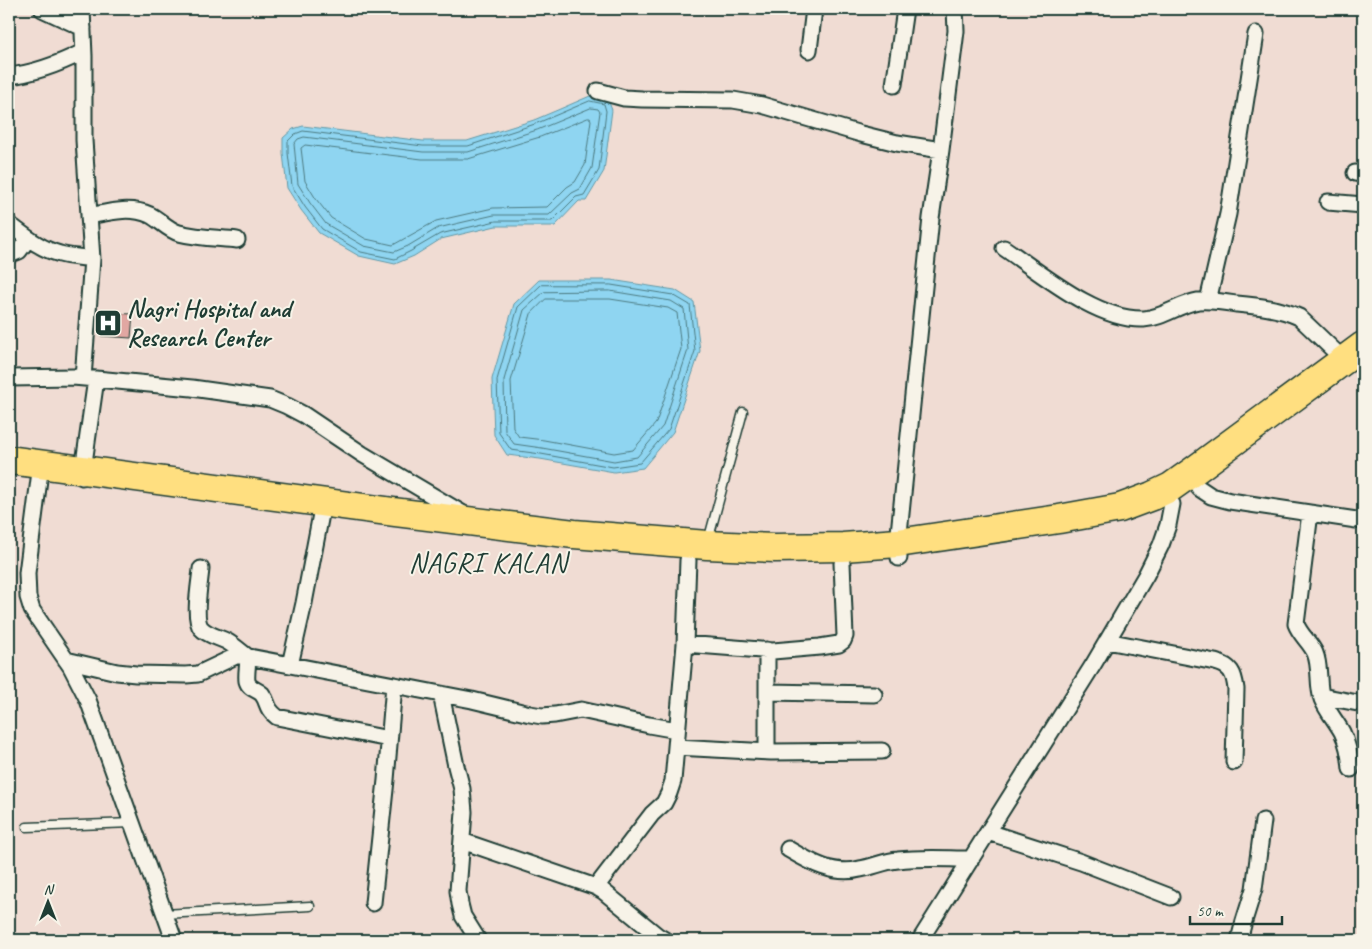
<svg xmlns="http://www.w3.org/2000/svg" width="1372" height="949" font-family="Caveat,sans-serif">
  <rect width="100%" height="100%" fill="#f0dcd3"/>
  <filter id="ink" filterUnits="userSpaceOnUse"><feTurbulence type="fractalNoise" baseFrequency=".02" numOctaves="2"/><feDisplacementMap in="SourceGraphic" scale="10" xChannelSelector="R" yChannelSelector="G"/><feConvolveMatrix kernelMatrix="1 2 1 2 8 2 1 2 1" color-interpolation-filters="sRGB"/></filter>
  <g filter="url(#ink)">
    <path fill="#8fd5f1" stroke="#6298a5" d="M 590,96 L 608,100 L 612,110 L 604,171 L 586,201 L 579,201 L 555,226 L 496,226 L 441,239 L 414,256 L 395,264 L 359,256 L 319,233 L 301,210 L 287,188 L 283,153 L 283,138 L 293,129 L 303,126 L 423,141 L 467,141 L 534,120 L 560,109 Z
      M 539,280 L 611,280 L 675,290 L 694,302 L 700,351 L 673,432 L 643,468 L 614,472 L 540,459 L 507,455 L 494,435 L 492,379 L 514,304 Z"/>
    <g fill="none" stroke-linecap="round" stroke-linejoin="round">
      <path stroke="#4c7a80" stroke-width="1" d="M 590,101 L 604,104 L 606,111 L 599,170 L 584,195 L 576,197 L 552,221 L 496,221 L 440,234 L 411,251 L 395,259 L 361,252 L 322,229 L 305,207 L 292,186 L 288,153 L 288,141 L 295,134 L 303,131 L 423,146 L 468,146 L 535,124 Z
        M 591,108 L 598,109 L 600,112 L 592,168 L 580,189 L 572,193 L 549,215 L 494,215 L 438,228 L 408,246 L 394,252 L 364,246 L 326,224 L 310,203 L 298,184 L 294,144 L 298,139 L 304,137 L 423,152 L 468,152 L 537,130 Z
        M 588,118 L 590,118 L 591,120 L 585,165 L 575,182 L 567,187 L 547,207 L 493,208 L 436,221 L 393,245 L 366,239 L 331,218 L 316,199 L 305,181 L 301,148 L 305,145 L 422,159 L 468,159 L 540,137 Z
        M 611,285 L 673,295 L 690,305 L 695,351 L 669,429 L 640,463 L 613,467 L 541,454 L 511,450 L 499,433 L 497,380 L 518,307 L 541,285 Z
        M 610,291 L 671,301 L 684,309 L 688,350 L 663,426 L 637,457 L 614,461 L 542,448 L 514,444 L 505,431 L 504,380 L 524,310 L 544,292 Z
        M 546,299 L 610,299 L 668,308 L 677,313 L 681,349 L 656,423 L 633,450 L 614,453 L 544,440 L 519,437 L 513,428 L 511,381 L 531,314 Z"/>
    </g>
    <path fill="#e1a7a2" stroke="#1f3d34" d="M 103,313 L 133,314 L 131,338 L 101,336 Z"/>
    <g fill="none" stroke-linecap="round" stroke-linejoin="round">
      <g stroke="#1f3d34" stroke-width="11">
        <path id="lane" d="M 708,541 L 743,412
          M 27,827 L 132,823
          M 164,914 L 310,906"/>
      </g>
      <g stroke="#1f3d34" stroke-width="19">
        <path id="street" d="M 42,9 L 83,28
          M 82,9 L 84,56 L 84,140 L 92,259 L 83,378
          M 809,50 L 814,9
          M 9,76 C 36,73 59,64 83,52
          M 894,85 L 905,9
          M 598,91 L 624,98 L 642,99 L 733,100 L 762,105 L 861,134 L 897,143 L 941,150
          M 1355,173 L 1363,174
          M 1328,202 L 1363,205
          M 89,216 C 109,212 130,206 150,215 C 160,220 168,230 179,233 C 198,238 218,238 237,240
          M 9,224 C 25,236 40,249 60,254 C 70,257 81,257 92,259
          M 1004,248 C 1041,273 1097,321 1144,319 C 1163,318 1179,304 1198,301 C 1210,300 1224,302 1236,304 C 1257,306 1279,308 1299,317 L 1344,360
          M 9,255 L 19,251 L 28,239
          M 1208,301 L 1228,214 L 1256,34
          M 9,378 L 73,377 L 96,379 L 192,388 L 270,399 L 287,406 L 304,415 L 362,454 L 465,515
          M 41,464 L 27,573 L 28,597 L 32,610 L 71,667 L 88,700 L 174,940
          M 82,477 L 96,379
          M 1199,488 L 1211,496 L 1230,501 L 1363,521
          M 1310,513 L 1296,624 C 1300,635 1310,642 1315,653 C 1321,667 1317,684 1322,699 C 1327,711 1336,721 1342,732 C 1348,744 1350,756 1351,769
          M 899,558 L 898,543 L 931,218 L 941,150 L 956,31 L 955,9
          M 201,569 C 200,582 193,618 201,628 C 207,635 218,637 226,641 C 234,645 241,652 248,657 C 248,664 246,674 247,681 C 249,689 257,689 262,694 C 269,703 265,708 277,717 L 389,739
          M 1107,641 L 1215,662 C 1231,666 1234,673 1236,689 L 1234,762
          M 685,644 L 773,651 L 820,647 L 839,644 L 843,641 L 845,636 L 842,563
          M 767,650 L 767,751
          M 66,660 L 117,672 L 136,674 L 186,675 L 198,674 L 236,656 L 244,656 L 472,700 L 530,714 L 542,716 L 555,715 L 581,710 L 649,725 L 677,730
          M 290,665 L 304,603 L 321,514
          M 768,692 L 874,694
          M 441,694 L 456,766 L 462,789 L 464,812 L 458,891 L 460,904 L 463,916 L 478,940
          M 1321,696 L 1363,704
          M 676,747 L 771,752 L 882,751
          M 988,832 L 1081,862 L 1171,897
          M 462,841 L 596,887 L 603,891 L 658,936 L 665,940
          M 788,849 C 810,862 834,876 860,869 C 873,867 885,861 898,860 C 922,857 947,859 971,859
          M 596,887 L 652,814 L 664,803 L 669,793 L 673,781 L 685,644 L 688,560
          M 373,903 L 386,780 L 394,685
          M 920,940 L 1093,665 L 1146,575 L 1161,545 L 1168,525 L 1172,504
          M 1239,940 L 1244,921 L 1254,889 L 1263,821"/>
      </g>
      <g stroke="#1f3d34" stroke-width="31">
        <path id="highway" d="M 9,460 L 394,512 L 574,534 L 707,545 L 775,548 L 843,547 L 898,543 L 1059,519 L 1120,508 L 1152,496 L 1171,487 L 1195,470 L 1363,346"/>
      </g>
      <use href="#lane" stroke="#f7f3e8" stroke-width="8"/>
      <use href="#street" stroke="#f7f3e8" stroke-width="15"/>
      <use href="#highway" stroke="#ffdf80" stroke-width="28"/>
    </g>
  </g>
  <defs>
    <g id="hospital-square" transform="scale(1.4375)"><rect x="-9" y="-9" width="18" height="18" rx="4" fill="#1f3d34" stroke="#f7f3e8"/><path d="M-5-5h3v3.5h4V-5h3V5h-3V1.5h-4V5h-3Z" fill="#fff"/></g>
  </defs>
  <g fill-rule="evenodd">
    <use href="#hospital-square" x="108" y="323"/>
  </g>
  <g text-anchor="middle" dominant-baseline="central" stroke-width="4" stroke-linejoin="round" paint-order="stroke">
    <g font-size="25" font-weight="bold" fill="#1f3d34" stroke="#f7f3e8" text-anchor="start">
      <text x="127" y="309">Nagri Hospital and<tspan x="127" dy="29">Research Center</tspan></text>
    </g>
    <g font-size="28" letter-spacing="1" fill="#1f3d34" stroke="#f7f3e8">
      <text x="488" y="562">NAGRI KALAN</text>
    </g>
  </g>
  <rect width="1372" height="949" fill="none" stroke="#f7f3e8" stroke-width="30"/>
  <rect x="15" y="15" width="1342" height="919" fill="none" stroke="#1f3d34" stroke-width="2" filter="url(#ink)"/>
  <g transform="translate(48 902)" stroke="#f7f3e8" stroke-width="4" paint-order="stroke">
  <path d="M0-4L9 19L0 12L-9 19Z" fill="#1f3d34"/>
  <text y="-8" font-size="14" font-weight="bold" text-anchor="middle" fill="#1f3d34">N</text>
  </g>
  <path d="M1190 916v8h92v-8" fill="none" stroke="#1f3d34" stroke-width="2.5"/>
  <text x="1197" y="916" font-size="15" fill="#1f3d34" stroke="#f7f3e8" stroke-width="4" paint-order="stroke">50 m</text>
</svg>
